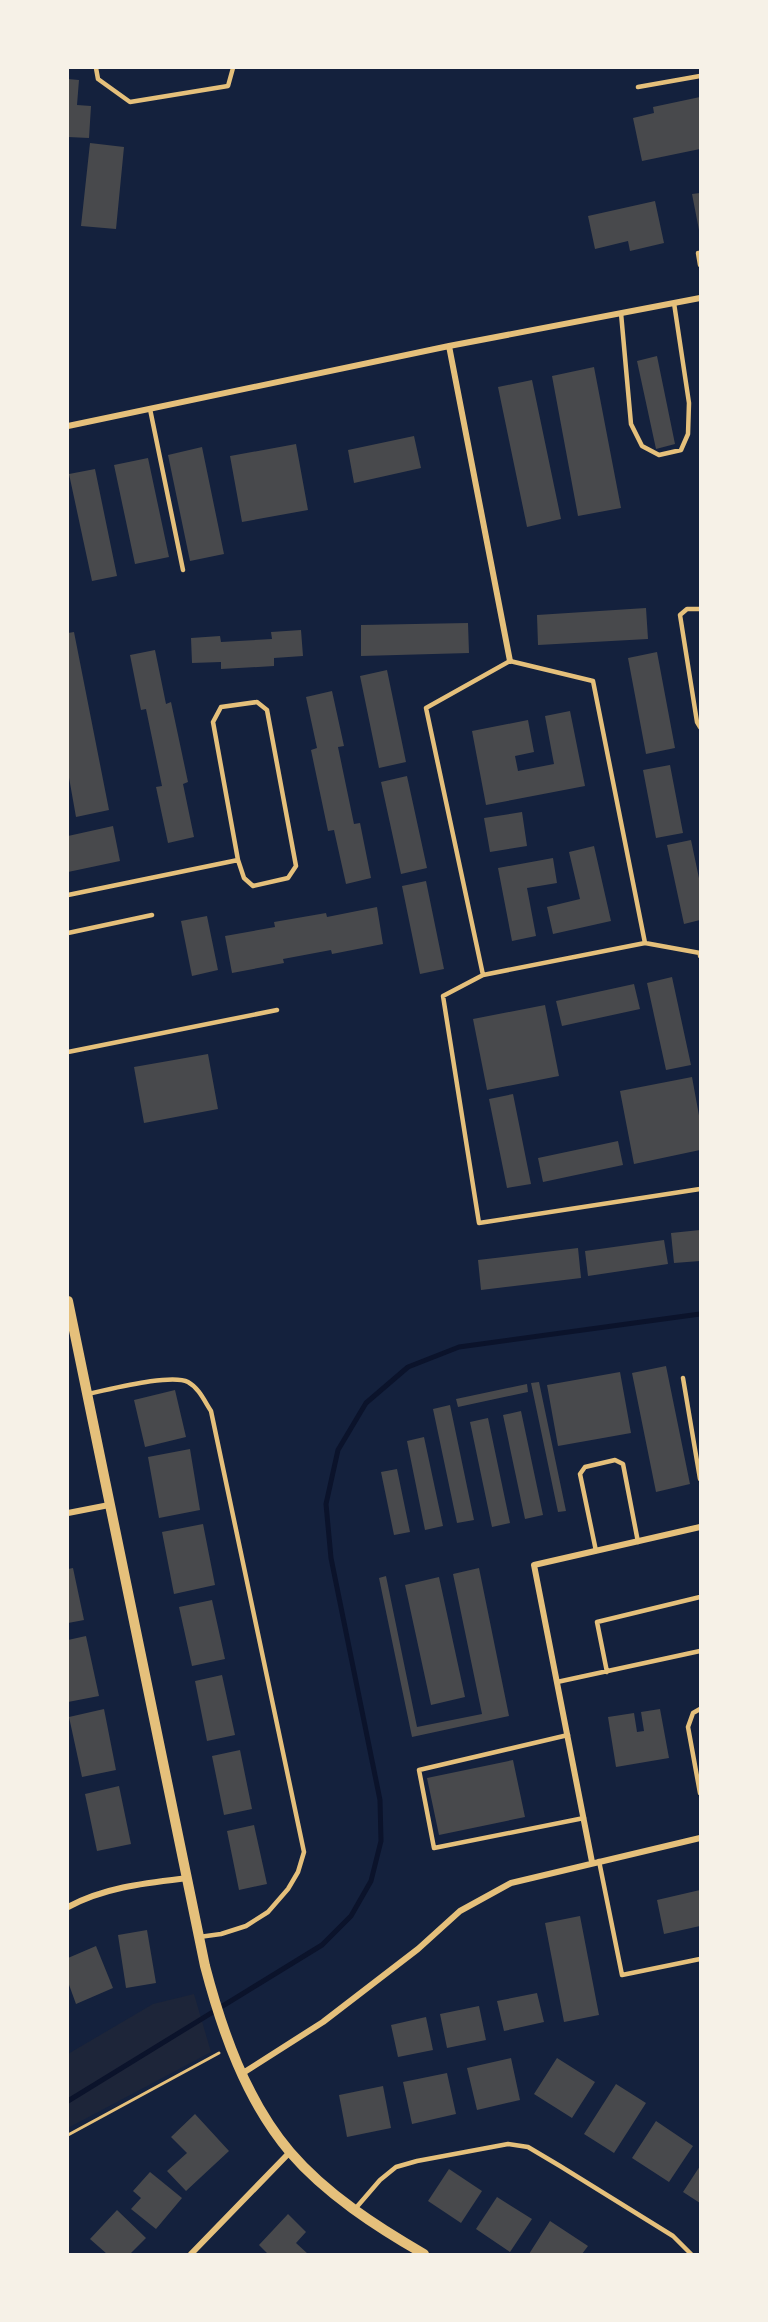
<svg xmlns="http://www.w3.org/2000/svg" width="768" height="2322" font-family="'Source Serif 4',serif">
  <rect width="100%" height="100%" fill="#14213d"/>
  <path fill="#1d2539" d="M 194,1994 L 211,2052 L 68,2128 L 68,2054 L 153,2004 Z"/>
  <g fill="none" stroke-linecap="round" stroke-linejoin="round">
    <path stroke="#0b132b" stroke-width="5" d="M 68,2101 L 322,1945 L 351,1916 L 371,1881 L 381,1841 L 380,1800 L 331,1558 L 326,1504 L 338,1450 L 366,1403 L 408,1367 L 459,1347 L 700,1314"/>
  </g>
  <path fill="#48494c" d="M 68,79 L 79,80 L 77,105 L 91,106 L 89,138 L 68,137 Z
    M 700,97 L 700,149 L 642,161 L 633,118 L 654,113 L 653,107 Z
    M 90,143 L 124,147 L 116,229 L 81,226 Z
    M 700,193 L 700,230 L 699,230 L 692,194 Z
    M 655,201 L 664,243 L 630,251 L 628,241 L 595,249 L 588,216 Z
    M 657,356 L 675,444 L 656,449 L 637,361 Z
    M 594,367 L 621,508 L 578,516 L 552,376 Z
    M 532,380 L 561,519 L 527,527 L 498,387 Z
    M 414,436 L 421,468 L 354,483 L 348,450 Z
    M 296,444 L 308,510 L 242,522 L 230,456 Z
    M 202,447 L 224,554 L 190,561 L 168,455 Z
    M 148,458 L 169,557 L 135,564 L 114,465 Z
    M 95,469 L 117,576 L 92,581 L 69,474 Z
    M 646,608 L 648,639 L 538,645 L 537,615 Z
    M 468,623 L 469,653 L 361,656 L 361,625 Z
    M 301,630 L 303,656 L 274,658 L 274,666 L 221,669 L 221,662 L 192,663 L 191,638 L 220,636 L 221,642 L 272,639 L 271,632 Z
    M 74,632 L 109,810 L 76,817 L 68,772 L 68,633 Z
    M 155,650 L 166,704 L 171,702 L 188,782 L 183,784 L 194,837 L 168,843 L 156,787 L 162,786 L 146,709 L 141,710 L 130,655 Z
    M 657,652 L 675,748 L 646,754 L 628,658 Z
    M 387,670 L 406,762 L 379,768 L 360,676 Z
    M 332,691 L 344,746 L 338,747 L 354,824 L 360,823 L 371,878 L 346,884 L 334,830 L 328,831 L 311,750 L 317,748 L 306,697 Z
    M 570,711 L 585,786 L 486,805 L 472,731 L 528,720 L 534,752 L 515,756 L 518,771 L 554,764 L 545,716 Z
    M 670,765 L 683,833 L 656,838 L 643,770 Z
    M 407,776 L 427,868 L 401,874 L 381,782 Z
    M 522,812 L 527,846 L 490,852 L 484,818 Z
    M 113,826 L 120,861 L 68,872 L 68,836 Z
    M 691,840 L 700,883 L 700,920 L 684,924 L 667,845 Z
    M 594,846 L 611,921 L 553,934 L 547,907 L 580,899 L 569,852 Z
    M 553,858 L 557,883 L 527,888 L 536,936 L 512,941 L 498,868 Z
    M 426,881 L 444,969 L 420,974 L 402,886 Z
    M 377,907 L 383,944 L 332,954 L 331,950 L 283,959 L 284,963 L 232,973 L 225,936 L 275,927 L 274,922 L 326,913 L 327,917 Z
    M 207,916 L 218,970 L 192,976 L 181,921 Z
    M 672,977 L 691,1065 L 666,1070 L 647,983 Z
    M 634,984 L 640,1009 L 562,1026 L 556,1001 Z
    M 545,1005 L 559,1076 L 487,1090 L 473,1019 Z
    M 208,1054 L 218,1109 L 144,1123 L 134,1067 Z
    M 692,1077 L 700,1121 L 700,1150 L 634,1164 L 620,1091 Z
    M 513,1094 L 531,1184 L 507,1188 L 489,1099 Z
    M 618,1141 L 623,1165 L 543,1182 L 538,1158 Z
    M 700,1230 L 700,1261 L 674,1263 L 671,1233 Z
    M 664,1240 L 668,1264 L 588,1276 L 585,1251 Z
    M 578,1248 L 581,1278 L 481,1290 L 478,1260 Z
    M 666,1366 L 690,1484 L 656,1492 L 632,1373 Z
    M 620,1372 L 631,1433 L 558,1446 L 547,1385 Z
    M 539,1382 L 566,1511 L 558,1512 L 531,1383 Z
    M 527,1384 L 528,1392 L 458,1407 L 456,1399 Z
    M 175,1390 L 186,1437 L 145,1447 L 134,1400 Z
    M 450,1405 L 474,1520 L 457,1523 L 433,1409 Z
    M 521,1411 L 543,1515 L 525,1519 L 503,1415 Z
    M 488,1418 L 510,1523 L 492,1527 L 470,1422 Z
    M 424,1437 L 443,1526 L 425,1530 L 407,1441 Z
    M 190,1449 L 200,1510 L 159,1518 L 148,1457 Z
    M 397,1469 L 410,1532 L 394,1535 L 381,1472 Z
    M 203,1524 L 215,1585 L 174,1594 L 162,1532 Z
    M 73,1568 L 84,1620 L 68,1623 L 68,1569 Z
    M 479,1568 L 509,1716 L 412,1737 L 379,1578 L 386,1576 L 417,1727 L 482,1714 L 453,1574 Z
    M 439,1577 L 465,1697 L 431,1705 L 405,1585 Z
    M 212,1600 L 225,1659 L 192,1666 L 179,1607 Z
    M 86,1636 L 99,1696 L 68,1702 L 68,1640 Z
    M 222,1675 L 235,1735 L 207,1741 L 195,1681 Z
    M 104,1709 L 116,1770 L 82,1777 L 69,1717 Z
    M 660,1709 L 669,1758 L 616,1767 L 608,1717 L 634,1713 L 637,1732 L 644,1731 L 641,1712 Z
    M 240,1750 L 252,1809 L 224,1815 L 212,1756 Z
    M 513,1760 L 525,1817 L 439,1835 L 427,1778 Z
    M 119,1786 L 131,1844 L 97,1851 L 85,1794 Z
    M 254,1825 L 267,1884 L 239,1890 L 227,1831 Z
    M 700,1890 L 700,1926 L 664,1934 L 657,1900 Z
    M 580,1916 L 599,2015 L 564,2022 L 545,1923 Z
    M 147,1930 L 156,1983 L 126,1988 L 118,1935 Z
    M 96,1946 L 113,1988 L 76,2004 L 68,1982 L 68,1958 Z
    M 537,1993 L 544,2022 L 504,2031 L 497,2001 Z
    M 479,2006 L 486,2040 L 447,2048 L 440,2014 Z
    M 426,2017 L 433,2050 L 398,2057 L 391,2025 Z
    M 511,2058 L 520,2100 L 477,2110 L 467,2068 Z
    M 557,2058 L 595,2082 L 572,2118 L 534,2094 Z
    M 447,2073 L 456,2114 L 412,2124 L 403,2082 Z
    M 616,2084 L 646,2103 L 614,2153 L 584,2134 Z
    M 383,2086 L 391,2128 L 347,2137 L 339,2095 Z
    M 195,2114 L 229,2151 L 186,2191 L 167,2171 L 187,2153 L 171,2137 Z
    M 656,2121 L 693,2146 L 669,2182 L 632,2158 Z
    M 700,2166 L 700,2203 L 683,2192 Z
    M 449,2169 L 482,2191 L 461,2223 L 428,2201 Z
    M 150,2172 L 182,2198 L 156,2229 L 131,2209 L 141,2198 L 133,2191 Z
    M 497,2197 L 532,2219 L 510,2252 L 476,2229 Z
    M 117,2210 L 146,2238 L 130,2254 L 107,2254 L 90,2239 Z
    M 288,2214 L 306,2232 L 296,2243 L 308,2254 L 268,2254 L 259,2245 Z
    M 550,2221 L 588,2246 L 582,2254 L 529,2254 Z"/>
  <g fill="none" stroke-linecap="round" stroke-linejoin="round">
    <path stroke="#e5c07b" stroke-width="3" d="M 68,2135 L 219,2053"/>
    <path stroke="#e5c07b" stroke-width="4.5" d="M 96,68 L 98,79 L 130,102 L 228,86 L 233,68
      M 638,87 L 700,76
      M 700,253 L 698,253 L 700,265
      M 621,313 L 631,424 L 642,446 L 659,455 L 681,450 L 688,434 L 689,403 L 674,303
      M 150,409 L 183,570
      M 700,609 L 687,609 L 680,615 L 697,722 L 700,727
      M 257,702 L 267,710 L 296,866 L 288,878 L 253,886 L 244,878 L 238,860 L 213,722 L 221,707 Z
      M 68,895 L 238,860
      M 68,933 L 152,915
      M 700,956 L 700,953 L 645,943 L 593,681 L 510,661 L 426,708 L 483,975 L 443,996 L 479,1223 L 700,1189
      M 483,975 L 645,943
      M 68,1052 L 277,1010
      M 683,1378 L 700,1479
      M 87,1394 C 108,1390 171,1373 188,1382 C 199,1388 205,1402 211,1411 L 304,1852 L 298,1872 L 288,1889 L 268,1912 L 246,1926 L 221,1934 L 199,1937
      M 596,1551 L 580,1474 L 585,1467 L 615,1460 L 623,1464 L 638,1542
      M 607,1672 L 597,1622 L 700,1597
      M 557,1682 L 700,1651
      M 700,1709 L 693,1713 L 688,1727 L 700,1793
      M 568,1735 L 419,1770 L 434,1848 L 584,1818
      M 599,1861 L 622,1975 L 700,1959
      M 355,2209 L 380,2180 L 396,2167 L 417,2161 L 508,2144 L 528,2147 L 560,2166 L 673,2236 L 691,2254"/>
    <path stroke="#e5c07b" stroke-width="6" d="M 449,346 L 510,661
      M 68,426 L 449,346 L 700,298
      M 68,1513 L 109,1505
      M 592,1862 L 534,1565 L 700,1527
      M 68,1907 C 105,1887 146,1883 188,1878
      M 243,2073 L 323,2022 L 418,1949 L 460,1911 L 511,1883 L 700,1838
      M 191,2254 L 290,2152"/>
    <path stroke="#e5c07b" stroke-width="10" d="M 68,1301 L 205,1966 C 222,2031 246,2100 290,2152 C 326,2194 377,2227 424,2254"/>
  </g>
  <rect width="768" height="2322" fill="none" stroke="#f6f1e7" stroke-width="138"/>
</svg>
